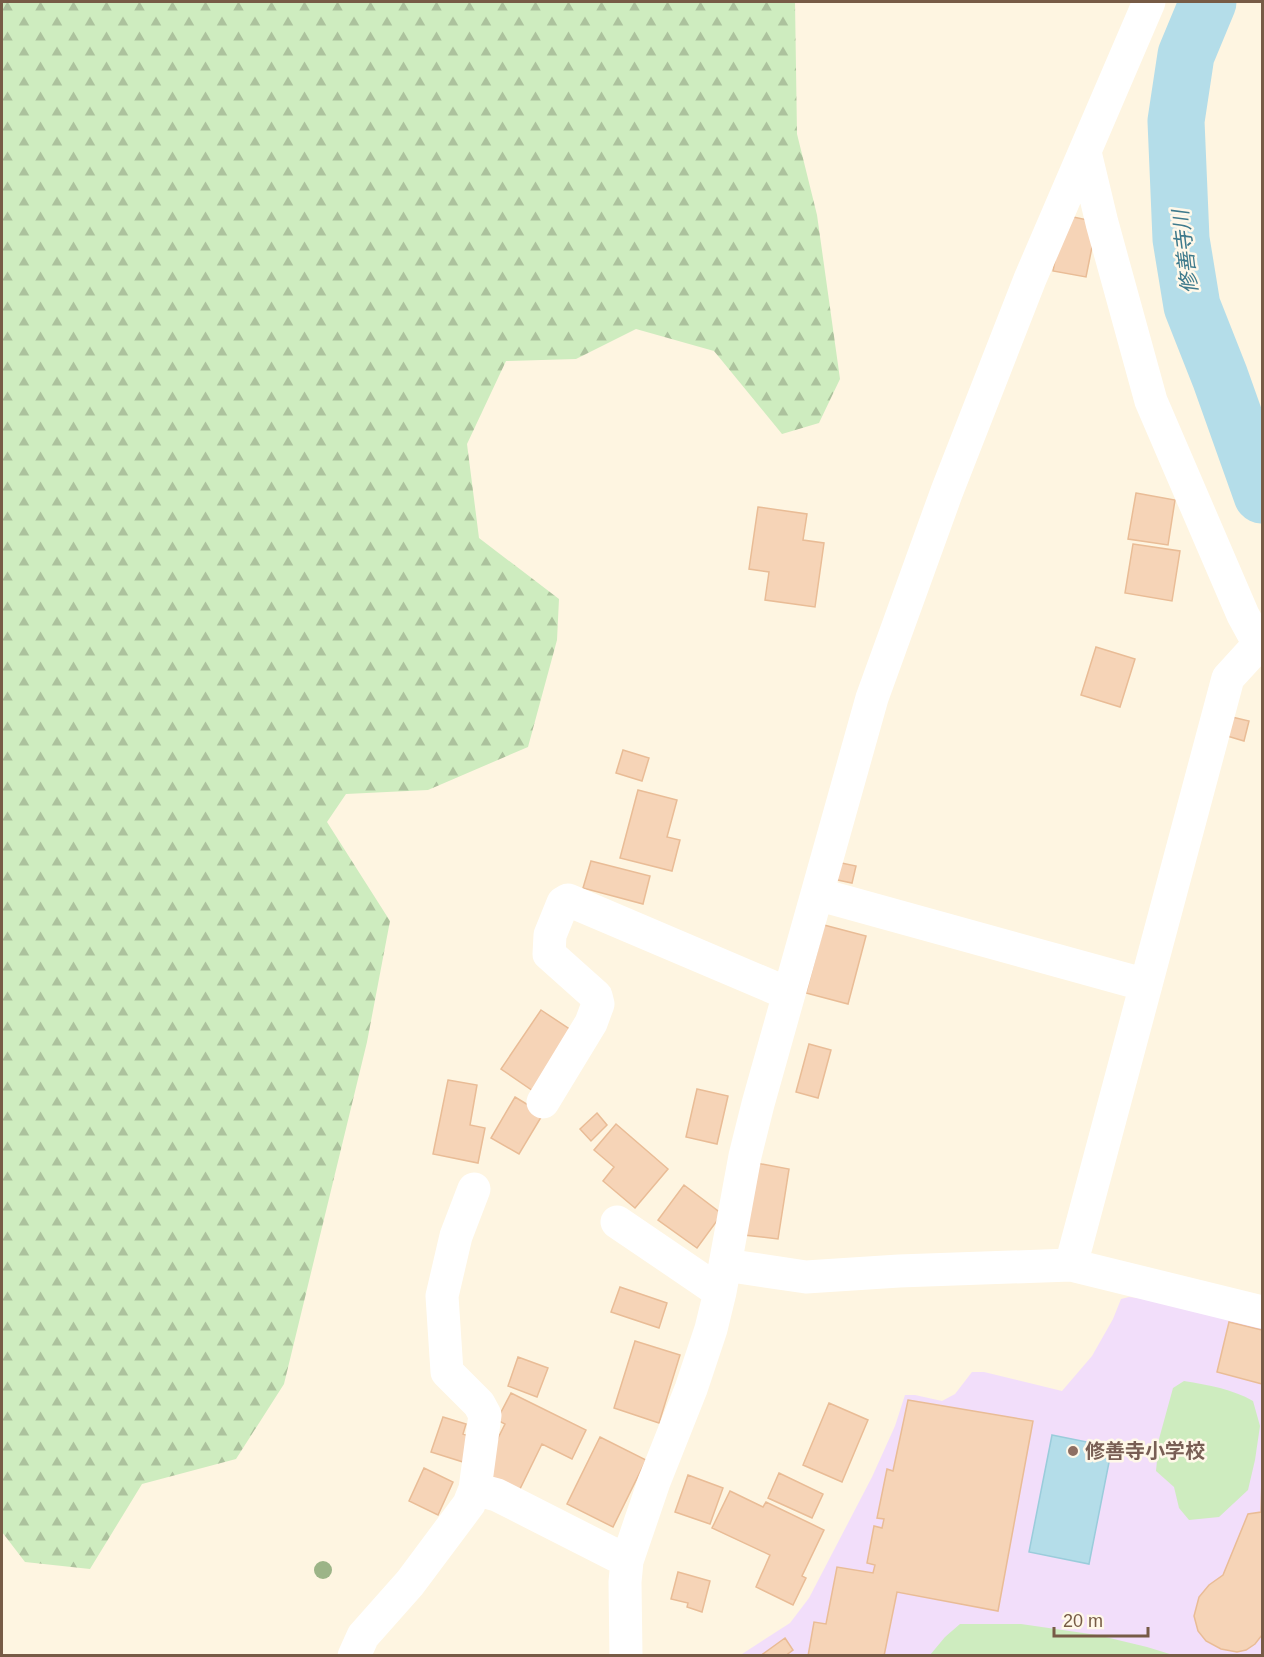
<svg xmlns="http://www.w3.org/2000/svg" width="1264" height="1657" font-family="Arial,'Noto Sans JP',sans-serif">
  <defs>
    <pattern id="forest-firs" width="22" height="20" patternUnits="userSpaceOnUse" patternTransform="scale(1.5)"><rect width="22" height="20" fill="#ceecbf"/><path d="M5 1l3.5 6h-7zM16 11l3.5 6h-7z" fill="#acc29d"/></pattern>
  </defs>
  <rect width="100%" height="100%" fill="#fef5e1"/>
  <path fill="#f2defa" d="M 1129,1297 L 1163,1301 L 1262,1325 L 1262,1655 L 739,1656 L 790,1623 L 809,1598 L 872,1477 L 895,1426 L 905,1395 L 915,1395 L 942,1401 L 955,1394 L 972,1372 L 984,1372 L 1062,1391 L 1092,1356 L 1113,1319 L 1121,1299 Z"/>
  <path fill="#ceecbf" d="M 1184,1381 C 1209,1385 1232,1389 1253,1401 L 1260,1426 L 1255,1460 L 1248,1490 L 1219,1517 L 1189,1520 L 1179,1508 L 1174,1487 L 1156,1471 L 1159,1439 L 1173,1388 Z
    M 960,1624 L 1021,1624 L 1097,1635 L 1147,1647 L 1173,1655 L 930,1655 L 945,1637 Z"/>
  <path fill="url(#forest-firs)" d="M 2,2 L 795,2 L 797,134 L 817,215 L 840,379 L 819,423 L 782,434 L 714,351 L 636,329 L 576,359 L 506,361 L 467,444 L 479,538 L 559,599 L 557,640 L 528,747 L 428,790 L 346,794 L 327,822 L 390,921 L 367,1042 L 284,1384 L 236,1459 L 142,1484 L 90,1569 L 25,1562 L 2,1532 Z"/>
  <path fill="#b4dde9" stroke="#9accdb" stroke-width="1.5" d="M 1052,1435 L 1112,1447 L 1089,1564 L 1029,1552 Z"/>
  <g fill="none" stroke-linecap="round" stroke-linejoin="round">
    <path stroke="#b4dde9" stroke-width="57" d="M 1208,2 L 1186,55 L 1176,121 L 1181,239 L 1192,306 L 1220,377 L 1262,495"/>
  </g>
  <path fill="#f6d4b7" stroke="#e9bc96" stroke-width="1.5" d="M 1064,215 L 1097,222 L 1086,277 L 1053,271 Z
    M 1136,493 L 1175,500 L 1168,545 L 1128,539 Z
    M 758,507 L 807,514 L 803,540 L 824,543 L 815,607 L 765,600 L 769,572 L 749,569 Z
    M 1133,544 L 1180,551 L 1172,601 L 1125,593 Z
    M 1096,647 L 1135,659 L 1120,707 L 1081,695 Z
    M 1232,717 L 1249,721 L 1244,741 L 1227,736 Z
    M 623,750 L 649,758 L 642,781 L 616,773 Z
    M 638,790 L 677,800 L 667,837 L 680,840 L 672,871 L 620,858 Z
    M 591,861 L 650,876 L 643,904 L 583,888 Z
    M 832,861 L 856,866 L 852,883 L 828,878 Z
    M 824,925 L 866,936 L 848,1004 L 806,993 Z
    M 541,1010 L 577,1034 L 536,1093 L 501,1069 Z
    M 809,1044 L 831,1050 L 818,1098 L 796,1092 Z
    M 448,1080 L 477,1085 L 470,1125 L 485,1128 L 478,1163 L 433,1154 Z
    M 697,1089 L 728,1096 L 717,1144 L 686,1137 Z
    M 515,1097 L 543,1114 L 519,1154 L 491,1138 Z
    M 597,1113 L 607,1125 L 591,1141 L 580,1129 Z
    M 616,1124 L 668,1169 L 635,1208 L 603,1181 L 614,1167 L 594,1150 Z
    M 756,1163 L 789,1169 L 778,1239 L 744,1235 Z
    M 684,1185 L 722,1214 L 697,1248 L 658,1220 Z
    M 620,1287 L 667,1303 L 659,1328 L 611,1312 Z
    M 1229,1322 L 1262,1330 L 1262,1384 L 1217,1372 Z
    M 635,1341 L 680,1355 L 659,1423 L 614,1408 Z
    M 518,1357 L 548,1368 L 537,1397 L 508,1386 Z
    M 511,1393 L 586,1430 L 572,1459 L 542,1444 L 518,1493 L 480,1474 L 505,1424 L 497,1420 Z
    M 908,1400 L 1033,1421 L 998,1611 L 897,1592 L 884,1656 L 808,1656 L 814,1622 L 826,1624 L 837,1567 L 873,1573 L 875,1565 L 867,1563 L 874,1526 L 882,1528 L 884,1519 L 877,1518 L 887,1469 L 893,1471 Z
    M 829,1403 L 868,1420 L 842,1482 L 803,1465 Z
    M 443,1417 L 466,1424 L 463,1434 L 471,1437 L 463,1462 L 431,1452 Z
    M 600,1437 L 646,1460 L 613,1527 L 567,1504 Z
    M 424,1468 L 453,1482 L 438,1515 L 409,1501 Z
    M 779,1473 L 823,1494 L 812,1518 L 768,1498 Z
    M 688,1475 L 723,1488 L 710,1524 L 675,1512 Z
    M 1262,1479 L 1262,1635 L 1255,1644 L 1246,1650 L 1237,1652 L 1221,1649 L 1206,1641 L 1198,1631 L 1194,1616 L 1199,1597 L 1209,1585 L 1223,1575 L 1248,1514 L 1261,1512 Z
    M 730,1491 L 763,1507 L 766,1502 L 824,1530 L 802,1576 L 806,1578 L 793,1605 L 756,1587 L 770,1555 L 712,1528 Z
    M 678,1572 L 710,1581 L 702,1612 L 687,1607 L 688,1603 L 671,1599 Z
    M 785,1638 L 793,1650 L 785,1656 L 760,1656 Z"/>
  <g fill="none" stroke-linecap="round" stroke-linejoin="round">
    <path stroke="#fff" stroke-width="33" d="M 1085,152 L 1102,223 L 1151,401 L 1243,615 L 1262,650
      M 817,894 L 1146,985
      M 543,1102 L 591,1023 L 598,1004 L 596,996 L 549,954 L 550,935 L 563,903 L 568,900 L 789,994
      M 474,1189 L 456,1236 L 442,1296 L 447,1372 L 479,1404 L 485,1415 L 475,1489
      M 617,1222 L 720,1292
      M 725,1265 L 806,1277 L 899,1271 L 1071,1265 L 1262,1312
      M 1071,1265 L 1228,678 L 1259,644
      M 354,1656 L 363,1636 L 410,1583 L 469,1504 L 475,1489 L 497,1495 L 627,1561
      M 626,1656 L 625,1582 L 627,1561 L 654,1482 L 691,1389 L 711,1329 L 720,1292 L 745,1156 L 758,1104 L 872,698 L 947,491 L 1030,279 L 1149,2"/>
  </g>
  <circle fill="#9cb487" cx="323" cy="1570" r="9"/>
  <circle fill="#8d6e63" stroke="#fff8e9" stroke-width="2" cx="1073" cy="1451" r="6"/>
  <g text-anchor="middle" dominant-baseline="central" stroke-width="5" stroke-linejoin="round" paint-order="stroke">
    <g font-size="20" font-weight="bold" fill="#785e54" stroke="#fff8e9" text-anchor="start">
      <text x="1085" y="1451">修善寺小学校</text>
    </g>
    <g font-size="21" font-style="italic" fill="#3e7a8c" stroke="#fff8e9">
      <text transform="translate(1185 252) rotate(-97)">修善寺川</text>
    </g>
  </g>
  <rect width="1264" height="1657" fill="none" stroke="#775b46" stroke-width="6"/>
  <path d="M1054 1627v9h94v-9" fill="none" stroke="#775b46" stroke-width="3"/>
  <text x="1063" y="1627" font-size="18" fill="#775b46" stroke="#fff8e9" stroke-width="4.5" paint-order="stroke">20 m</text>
</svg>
